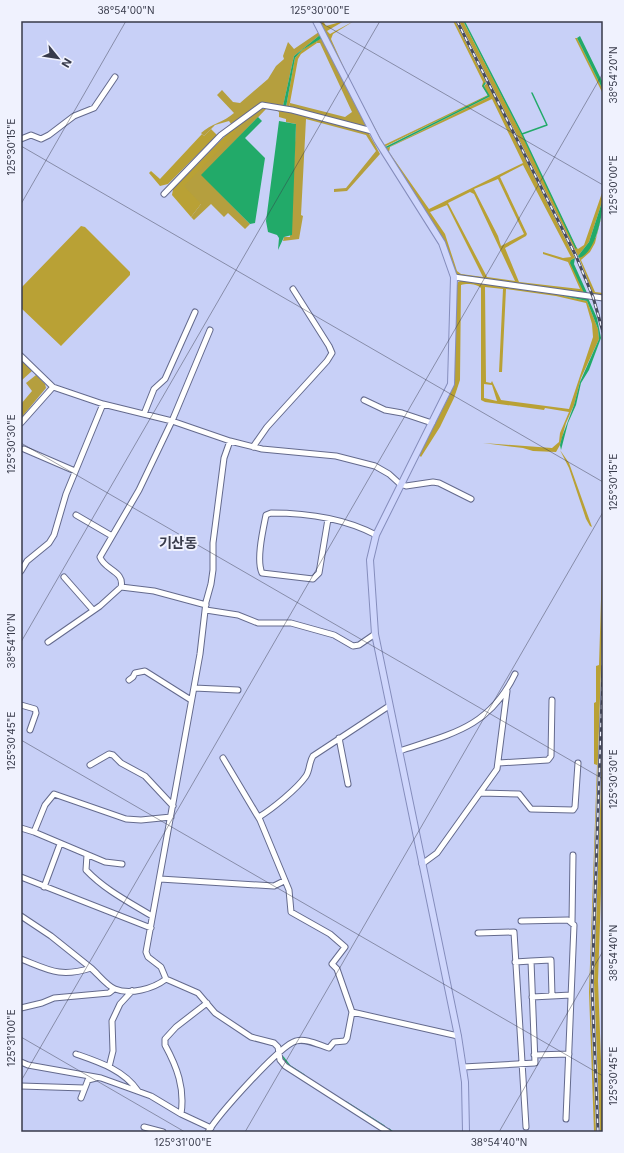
<svg xmlns="http://www.w3.org/2000/svg" width="624" height="1153" font-family="Inter,'Noto Sans KR',sans-serif">
  <rect width="100%" height="100%" fill="#c8d0f7"/>
  <path fill="#b9a135" fill-rule="evenodd" d="M 319,21 L 323,21 L 326,26 L 344,21 L 327,31 L 330,34 L 354,21 L 333,34 L 331,39 L 350,81 L 384,145 L 488,95 L 482,86 L 483,82 L 453,21 L 455,21 L 486,82 L 483,85 L 488,96 L 384,147 L 341,67 Z
    M 459,21 L 463,21 L 522,135 L 576,247 L 578,249 L 584,245 L 603,190 L 603,199 L 589,242 L 578,256 Z
    M 575,38 L 577,38 L 603,90 L 603,94 Z
    M 316,41 L 317,43 L 301,54 L 298,59 L 289,108 L 286,107 L 295,58 L 302,50 Z
    M 487,83 L 575,258 L 571,260 L 585,294 L 455,274 L 444,244 L 385,149 L 489,97 L 484,86 ZM 492,99 L 523,163 L 429,209 L 389,152 L 390,147 ZM 523,165 L 571,257 L 563,258 L 543,252 L 543,254 L 568,262 L 580,289 L 519,282 L 505,248 L 526,236 L 527,234 L 500,177 ZM 498,179 L 524,234 L 501,246 L 498,236 L 474,189 ZM 470,192 L 474,194 L 515,281 L 487,277 L 448,203 ZM 447,205 L 483,277 L 461,274 L 457,271 L 445,234 L 430,212 Z
    M 233,128 L 237,133 L 232,138 L 201,204 L 191,217 L 172,195 L 173,189 Z
    M 211,129 L 217,135 L 168,184 L 160,186 L 149,173 L 151,171 L 160,179 L 202,134 L 204,136 Z
    M 603,210 L 595,243 L 590,252 L 581,260 L 595,292 L 603,293 L 603,297 L 594,296 L 579,258 L 596,237 Z
    M 81,226 L 85,227 L 130,272 L 130,275 L 61,346 L 21,308 L 21,288 Z
    M 463,280 L 587,298 L 559,295 L 587,301 L 598,329 L 599,339 L 581,378 L 574,405 L 566,423 L 560,445 L 556,452 L 533,451 L 523,448 L 483,443 L 552,448 L 559,442 L 560,433 L 569,412 L 545,408 L 544,410 L 485,402 L 481,400 L 481,288 C 477,284 467,283 461,285 L 460,380 L 454,398 L 440,427 L 421,457 L 419,455 L 451,392 L 454,380 L 456,289 L 458,282 ZM 485,287 L 503,289 L 499,372 L 502,372 L 506,289 L 556,296 L 586,303 L 592,324 L 593,337 L 569,409 L 501,400 L 492,381 L 491,383 L 486,382 ZM 484,384 L 492,385 L 497,401 L 484,398 Z
    M 560,450 L 569,463 L 592,527 L 590,526 L 586,519 L 569,468 Z
    M 603,534 L 603,611 L 590,986 L 596,1132 L 594,1132 L 589,992 L 597,765 L 594,764 L 594,703 L 596,702 L 596,666 L 599,665 Z
    M 603,723 L 603,834 L 598,981 L 603,1112 L 603,1132 L 600,1132 L 594,983 Z"/>
  <path fill="#b59f3e" d="M 319,32 L 320,35 L 294,56 L 283,106 L 261,103 L 231,124 L 229,121 L 215,125 L 204,136 L 201,133 C 211,124 224,122 234,113 L 217,95 L 222,90 L 233,102 L 240,103 L 268,79 L 276,66 L 284,59 L 283,56 L 288,42 L 294,49 Z
    M 322,38 L 366,126 L 365,128 L 289,108 L 290,103 L 345,117 L 352,112 L 320,43 L 317,43 L 316,41 Z
    M 270,106 L 368,132 L 380,154 L 347,191 L 334,192 L 334,189 L 346,188 L 376,151 L 366,135 L 306,119 L 301,215 L 303,216 L 299,239 L 283,241 L 284,237 L 290,237 L 296,124 L 286,122 L 286,119 L 279,117 L 279,112 Z
    M 260,109 L 266,109 L 202,175 L 250,224 L 245,229 L 228,213 L 224,217 L 211,204 L 194,220 L 191,217 L 201,204 L 184,186 L 236,133 L 233,128 Z
    M 21,360 L 32,371 L 22,380 L 21,379 Z
    M 36,375 L 45,384 L 46,388 L 21,418 L 21,404 L 32,391 L 26,383 Z"/>
  <path fill="#22aa69" d="M 320,35 L 322,38 L 302,50 L 295,58 L 286,107 L 283,106 L 294,56 Z
    M 580,36 L 603,83 L 603,90 L 577,38 Z
    M 258,117 L 262,121 L 245,138 L 265,158 L 255,223 L 250,224 L 201,175 Z
    M 279,121 L 296,124 L 292,235 L 284,237 L 278,250 L 279,238 L 277,235 L 268,232 L 266,221 Z
    M 603,199 C 603,214 596,253 579,258 L 578,256 L 589,242 Z
    M 575,258 L 574,264 L 588,295 L 584,293 L 570,263 L 571,260 Z
    M 559,295 L 588,298 L 597,318 L 601,338 L 589,370 L 581,383 L 576,405 L 568,423 L 561,450 L 560,445 L 562,437 L 574,405 L 580,382 L 599,339 L 598,329 L 587,301 Z"/>
  <g fill="none" stroke-linecap="round" stroke-linejoin="round">
    <path stroke="#22aa69" stroke-width="1.5" d="M 464,21 L 522,134 L 576,248
      M 522,134 L 547,125 L 532,93
      M 385,148 L 489,96 L 483,86 L 485,83
      M 283,1057 L 290,1066 L 304,1075
      M 346,1102 L 384,1126
      M 389,1129 L 393,1132"/>
    <g stroke="#646a8d" stroke-width="7">
      <path id="minor" d="M 21,139 L 31,135 L 41,139 L 49,135 L 74,116 L 94,108 L 115,77
        M 164,194 L 221,135 L 262,105 L 292,110 L 372,131
        M 454,277 L 603,298
        M 21,356 L 53,387 L 103,404 L 172,421 L 230,441 L 262,449 L 336,456 L 375,466 L 389,474 L 400,484 L 406,486 L 433,482 L 439,483 L 471,499
        M 364,400 L 385,410 L 402,413 L 432,423
        M 144,414 L 154,389 L 165,379 L 195,312
        M 21,423 L 53,387
        M 230,441 L 224,458 L 213,543 L 213,570 L 211,584 L 206,602 L 200,654 L 146,952 L 148,957 L 161,967 L 166,979 L 198,993 L 215,1013 L 251,1037 L 274,1043 L 278,1047 L 280,1060 L 285,1066 L 388,1132
        M 253,447 L 267,427 L 327,361 L 332,353 L 329,346 L 293,289
        M 24,449 L 75,471
        M 76,515 L 112,536
        M 328,519 L 319,573 L 313,579 L 262,573 C 256,560 263,530 266,515 L 271,513 C 306,513 344,518 376,535
        M 21,571 L 27,561 L 49,543 L 54,535 L 66,494 L 103,404
        M 64,577 L 93,610
        M 121,587 C 125,571 104,570 100,557 L 139,490 L 172,421 L 210,330
        M 206,610 L 238,615 L 258,623 L 291,623 L 334,635 L 353,646 L 359,645 L 375,634
        M 48,642 L 100,606 L 121,587 L 154,591 L 206,605
        M 129,680 L 133,677 L 135,673 L 145,671 L 191,700
        M 194,688 L 238,690
        M 21,705 L 35,709 L 36,713 L 30,730
        M 339,738 L 348,784
        M 399,751 C 451,734 489,728 515,674
        M 499,763 L 548,760 L 551,756 L 552,700
        M 90,765 L 109,754 L 113,755 L 121,763 L 145,776 L 173,806
        M 480,793 L 519,794 L 531,809 L 573,810 L 575,807 L 578,763
        M 259,817 C 272,809 297,789 306,776 C 310,770 309,762 313,756 L 389,706
        M 21,828 L 34,832
        M 87,855 L 86,870 C 105,890 129,902 152,916
        M 122,864 L 105,862 L 34,832 L 45,805 L 54,794 L 126,819 L 141,820 L 171,817
        M 422,864 L 437,853 L 497,769 L 507,691
        M 21,877 L 151,928
        M 160,879 L 274,886 L 284,881
        M 44,887 L 60,844
        M 21,916 L 51,936 L 91,968
        M 521,921 L 568,920 L 574,925 L 566,1119
        M 572,922 L 573,855
        M 478,933 L 514,932 L 526,1127
        M 21,959 C 49,970 60,978 91,968 C 98,974 107,986 115,989 C 130,995 153,989 166,979
        M 531,961 L 551,960 L 552,996
        M 532,997 L 571,995
        M 21,1008 L 42,1003 L 54,998 L 109,993 L 114,989
        M 352,1012 L 458,1036
        M 76,1054 C 99,1062 124,1070 138,1091
        M 534,1055 L 569,1054
        M 21,1062 L 28,1065 L 101,1078 L 151,1096 L 181,1114 L 211,1128
        M 109,1067 L 113,1051 L 112,1021 L 120,1004 L 132,991
        M 463,1067 L 535,1063 L 531,961 L 515,962
        M 21,1086 L 84,1088
        M 81,1098 L 88,1080 L 96,1078
        M 181,1114 C 185,1088 177,1067 165,1045 L 165,1039 L 176,1027 L 207,1003
        M 144,1127 L 163,1132
        M 208,1132 C 218,1115 280,1045 296,1041 C 306,1038 319,1045 329,1048 L 334,1042 L 345,1041 L 347,1038 L 352,1012 L 337,969 L 332,964 L 345,947 L 330,934 L 291,912 L 289,890 L 260,820 L 223,758"/>
    </g>
    <g stroke="#858dbc" stroke-width="8">
      <path id="major" d="M 316,21 L 377,140 L 442,243 L 454,277 L 451,384 L 376,535 L 370,560 L 375,634 L 458,1036 L 465,1082 L 466,1132"/>
    </g>
    <use href="#minor" stroke="#fff" stroke-width="5"/>
    <use href="#major" stroke="#cfd6fc" stroke-width="6"/>
    <g stroke="#474b5d" stroke-width="3">
      <path id="rail" d="M 457,21 L 576,256 L 593,297 L 603,332
        M 598,1132 L 592,987 L 603,666"/>
    </g>
    <use href="#rail" stroke="#f0f2fe" stroke-width="1.5" stroke-dasharray="4.5" stroke-linecap="butt"/>
  </g>
  <path fill="none" stroke="#373a4a" stroke-width="1" stroke-opacity="0.45" d="M 318,21 L 603,185M 21,146 L 603,482M 21,204 L 126,21M 21,443 L 603,779M 21,642 L 380,21M 21,740 L 603,1076M 21,1037 L 185,1132M 21,1081 L 603,73M 245,1132 L 603,512M 499,1132 L 603,951"/>
  <g text-anchor="middle" dominant-baseline="central" stroke-width="4" stroke-linejoin="round" paint-order="stroke">
    <g font-size="14" font-weight="bold" fill="#373a4a" stroke="#f0f2fe">
      <text x="178" y="542">기산동</text>
    </g>
  </g>
  <rect width="624" height="1153" fill="none" stroke="#f0f2fe" stroke-width="44"/>
  <g transform="translate(58 58) rotate(120)" stroke="#f0f2fe" stroke-width="3" paint-order="stroke">
  <path d="M0-3L7 15L0 10L-7 15Z" fill="#373a4a"/>
  <text y="-6" font-size="11" font-weight="bold" text-anchor="middle" fill="#373a4a">N</text>
  </g>
  <rect x="22" y="22" width="580" height="1109" fill="none" stroke="#373a4a" stroke-width="1.5"/>
  <g font-size="10" text-anchor="middle" fill="#373a4a">
    <text x="126" y="14">38°54'00"N</text>
    <text x="320" y="14">125°30'00"E</text>
    <text transform="translate(613 75) rotate(-90)" y="4">38°54'20"N</text>
    <text transform="translate(11 147) rotate(-90)" y="4">125°30'15"E</text>
    <text transform="translate(613 185) rotate(-90)" y="4">125°30'00"E</text>
    <text transform="translate(11 444) rotate(-90)" y="4">125°30'30"E</text>
    <text transform="translate(613 482) rotate(-90)" y="4">125°30'15"E</text>
    <text transform="translate(11 641) rotate(-90)" y="4">38°54'10"N</text>
    <text transform="translate(11 741) rotate(-90)" y="4">125°30'45"E</text>
    <text transform="translate(613 779) rotate(-90)" y="4">125°30'30"E</text>
    <text transform="translate(613 953) rotate(-90)" y="4">38°54'40"N</text>
    <text transform="translate(11 1038) rotate(-90)" y="4">125°31'00"E</text>
    <text transform="translate(613 1076) rotate(-90)" y="4">125°30'45"E</text>
    <text x="183" y="1146">125°31'00"E</text>
    <text x="499" y="1146">38°54'40"N</text>
  </g>
</svg>
